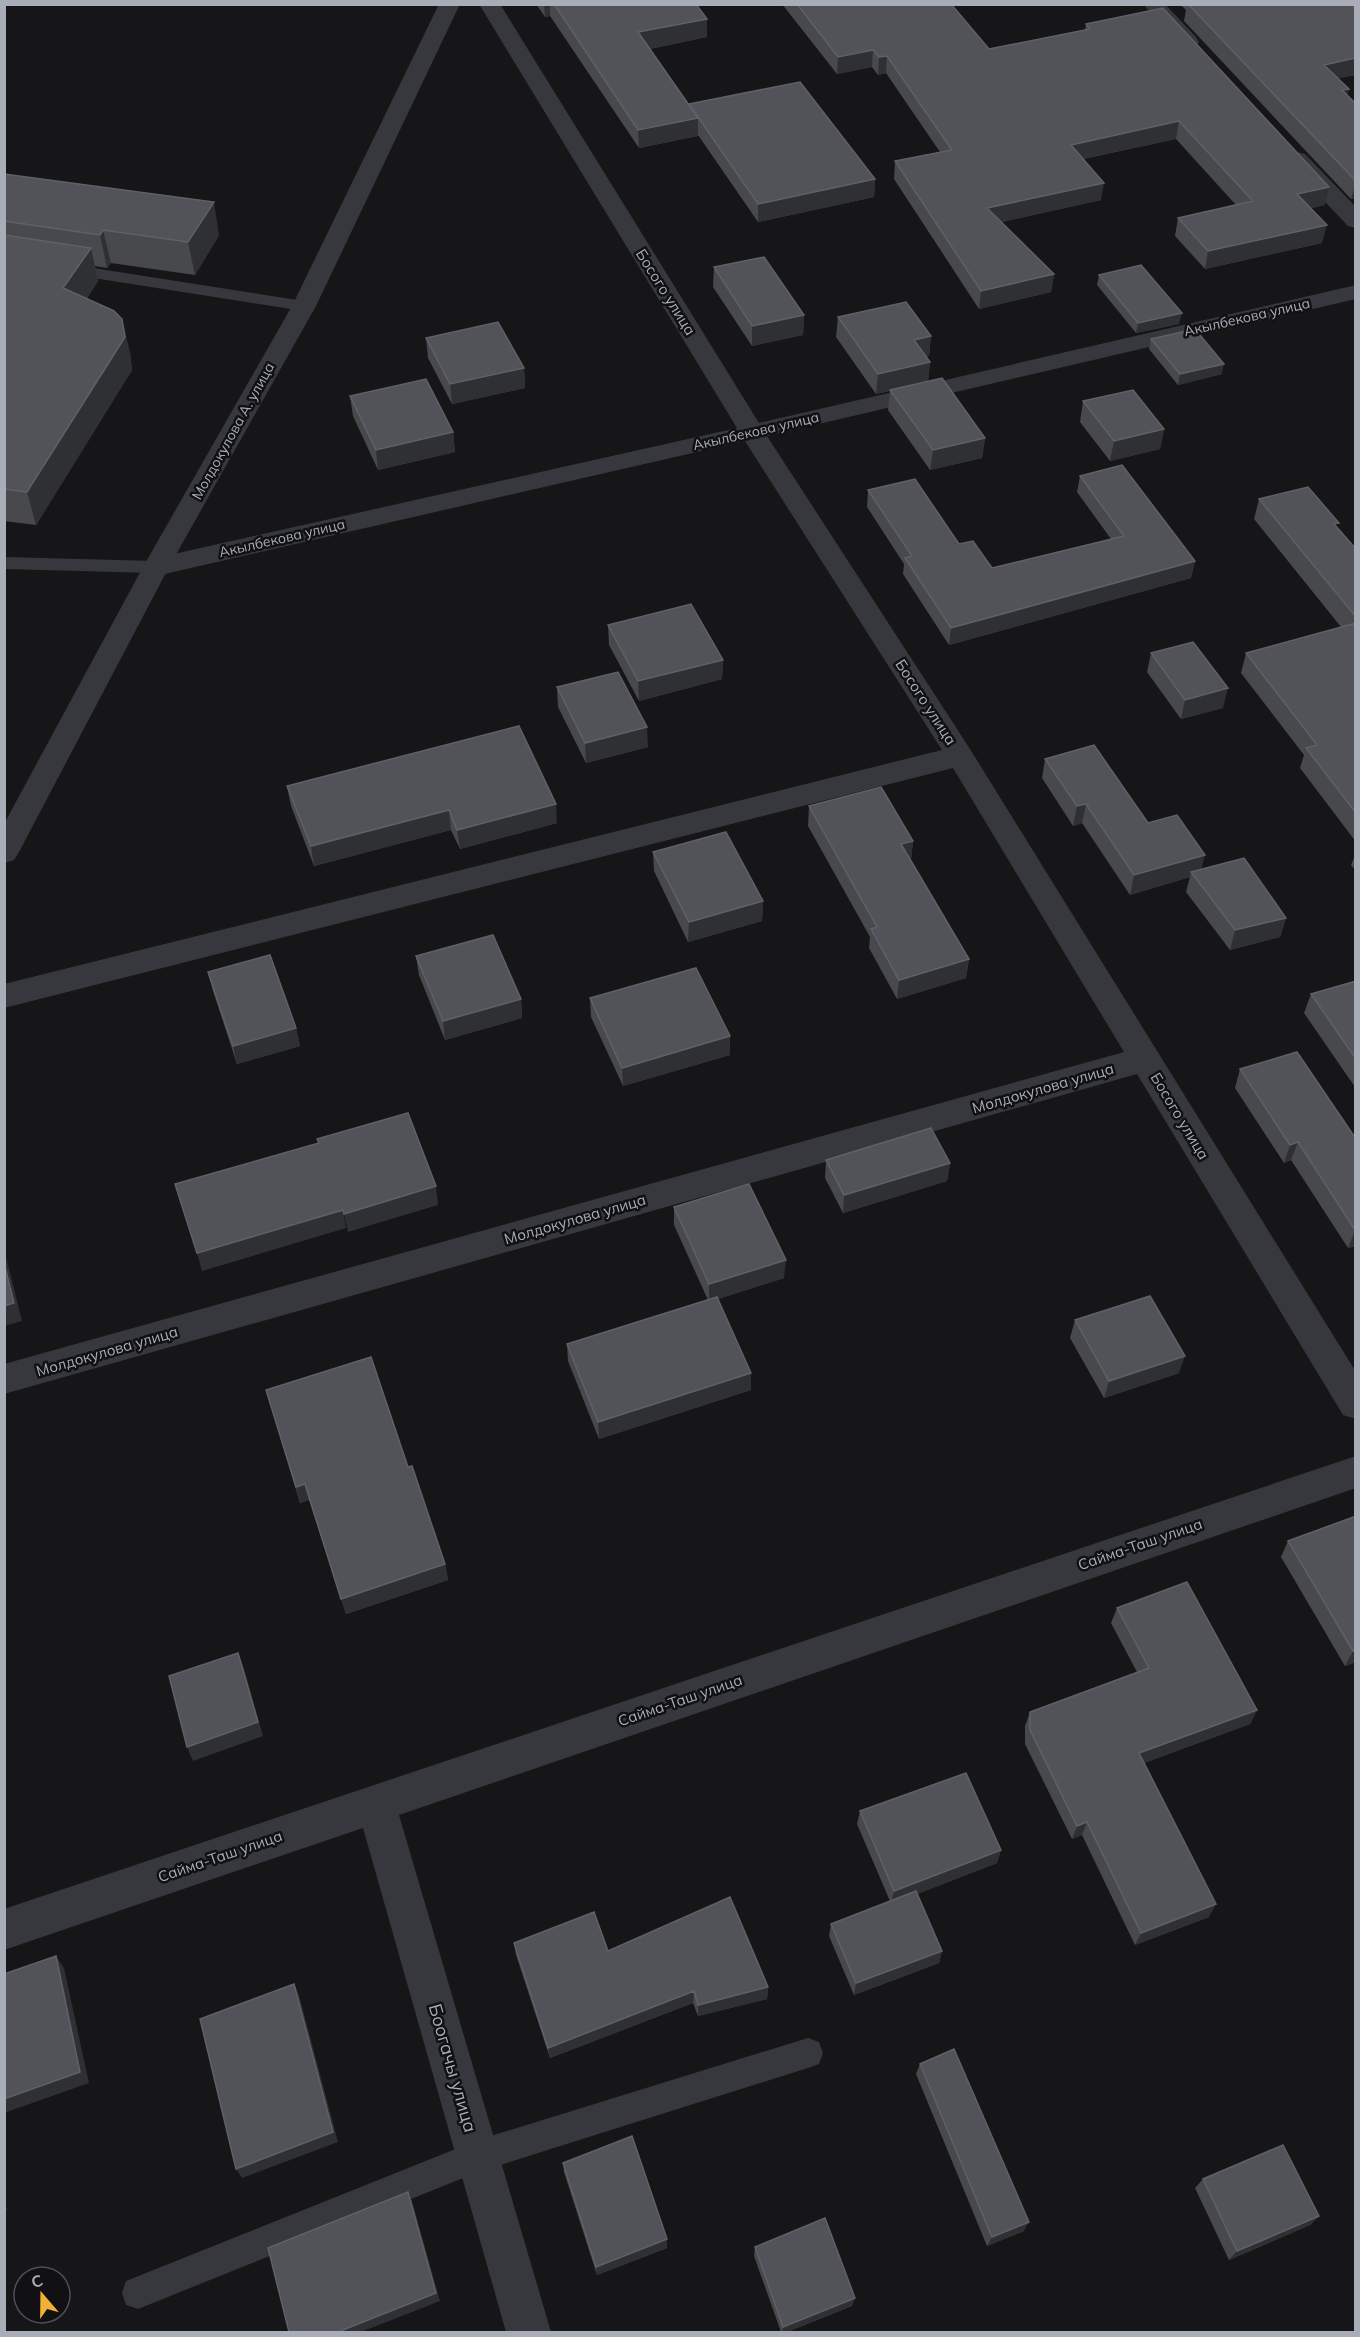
<svg xmlns="http://www.w3.org/2000/svg" width="1360" height="2337" font-family="Mulish,sans-serif">
  <rect width="100%" height="100%" fill="#161618"/>
  <g fill="none" stroke-linecap="round" stroke-linejoin="round">
    <path fill="#37383d" fill-rule="evenodd" d="M 4,254 L 304,301 L 310,302 L 313,306 L 310,310 L 304,311 L 4,264 Z
      M 4,557 L 156,561 L 163,562 L 166,567 L 163,572 L 156,573 L 4,569 Z
      M 808,2038 L 819,2042 L 823,2053 L 819,2064 L 808,2068 L 478,2172 L 138,2309 L 126,2305 L 122,2293 L 126,2281 L 478,2140 Z"/>
    <path fill="#37383d" fill-rule="evenodd" d="M 479,4 L 500,4 L 759,423 L 1356,285 L 1356,299 L 767,436 L 970,749 L 1356,1372 L 1356,1419 L 1343,1415 L 1137,1074 L 4,1394 L 4,1364 L 1124,1052 L 953,768 L 4,1008 L 4,984 L 942,750 L 745,441 L 156,576 L 147,573 L 143,567 L 147,561 L 156,558 L 737,428 Z
      M 1143,4 L 1165,4 L 1196,37 L 1199,42 L 1196,47 L 1188,48 L 1180,47 Z
      M 1297,152 L 1305,154 L 1356,207 L 1356,228 L 1348,226 L 1289,164 L 1286,159 L 1289,154 Z
      M 1356,1456 L 1356,1488 L 399,1815 L 551,2332 L 506,2332 L 363,1828 L 4,1950 L 4,1909 Z"/>
    <path fill="#37383d" fill-rule="evenodd" d="M 439,4 L 460,4 L 316,306 L 169,567 L 19,852 L 14,860 L 4,863 L 4,824 L 143,567 L 292,306 Z"/>
  </g>
  <path fill="#47494d" d="M 536,4 L 696,4 L 707,19 L 707,37 L 650,49 L 689,104 L 875,179 L 874,197 L 758,222 L 698,135 L 698,136 L 639,148 L 550,16 L 545,17 Z
    M 782,4 L 951,4 L 989,49 L 1085,30 L 1086,24 L 1325,205 L 1311,208 L 1322,243 L 1205,269 L 1175,236 L 1178,218 L 1236,205 L 1176,139 L 1083,159 L 1101,200 L 1001,222 L 1054,274 L 1051,292 L 979,309 L 894,179 L 895,161 L 940,152 L 886,73 L 878,75 L 872,67 L 837,74 Z
    M 1180,4 L 1356,4 L 1356,75 L 1338,78 L 1349,89 L 1347,95 L 1356,104 L 1356,198 L 1351,199 L 1184,21 L 1186,10 Z
    M 4,174 L 219,235 L 195,275 L 111,263 L 107,268 L 95,266 L 98,281 L 87,298 L 130,352 L 132,370 L 36,525 L 4,521 Z
    M 714,267 L 804,315 L 803,335 L 752,346 L 713,287 Z
    M 1099,275 L 1179,324 L 1136,333 L 1097,285 Z
    M 838,317 L 931,336 L 929,356 L 926,357 L 930,362 L 928,381 L 985,438 L 982,458 L 930,470 L 888,410 L 890,391 L 876,394 L 836,337 Z
    M 426,338 L 524,368 L 525,388 L 452,404 L 428,358 Z
    M 1151,339 L 1222,374 L 1178,385 L 1149,349 Z
    M 350,396 L 453,432 L 455,452 L 378,470 L 353,416 Z
    M 1083,401 L 1164,429 L 1160,449 L 1110,461 L 1080,422 Z
    M 1080,476 L 1195,561 L 1191,578 L 949,645 L 903,574 L 904,564 L 867,507 L 868,490 L 959,544 L 992,568 L 1111,539 L 1077,492 Z
    M 1259,499 L 1338,528 L 1356,549 L 1356,842 L 1300,768 L 1304,755 L 1241,673 L 1246,653 L 1341,627 L 1254,519 Z
    M 608,625 L 723,660 L 722,679 L 639,701 L 609,645 Z
    M 1151,653 L 1223,708 L 1181,719 L 1147,672 Z
    M 557,687 L 648,747 L 586,763 L 558,707 Z
    M 1045,759 L 1148,823 L 1201,869 L 1286,918 L 1280,937 L 1230,950 L 1186,892 L 1190,877 L 1130,895 L 1082,823 L 1073,826 L 1042,778 Z
    M 287,786 L 557,823 L 460,849 L 451,830 L 314,866 L 291,806 Z
    M 809,806 L 913,841 L 911,860 L 969,959 L 966,978 L 897,999 L 869,948 L 870,937 L 808,826 Z
    M 653,852 L 763,901 L 762,921 L 688,942 L 654,871 Z
    M 1356,853 L 1356,871 L 1351,865 Z
    M 416,956 L 521,999 L 522,1018 L 445,1040 L 419,975 Z
    M 208,972 L 296,1028 L 300,1046 L 237,1064 L 213,991 Z
    M 1356,981 L 1356,1087 L 1355,1087 L 1304,1013 L 1311,994 Z
    M 590,998 L 730,1036 L 730,1055 L 623,1086 L 591,1017 Z
    M 1240,1069 L 1356,1139 L 1356,1246 L 1348,1248 L 1291,1160 L 1284,1163 L 1235,1088 Z
    M 826,1160 L 950,1163 L 947,1181 L 843,1213 L 825,1178 Z
    M 674,1207 L 784,1278 L 718,1299 L 751,1373 L 751,1390 L 599,1439 L 568,1361 L 567,1344 L 708,1300 L 674,1225 Z
    M 1075,1320 L 1179,1373 L 1104,1398 L 1070,1338 Z
    M 266,1390 L 408,1467 L 445,1564 L 448,1580 L 346,1614 L 309,1500 L 300,1503 Z
    M 1356,1516 L 1356,1662 L 1345,1666 L 1281,1557 L 1288,1541 Z
    M 1117,1608 L 1257,1710 L 1250,1724 L 1144,1763 L 1209,1917 L 1135,1945 L 1082,1835 L 1072,1839 L 1025,1744 L 1025,1726 L 1030,1712 L 1137,1672 L 1111,1623 Z
    M 860,1811 L 1001,1850 L 997,1863 L 917,1894 L 942,1951 L 939,1963 L 854,1995 L 829,1936 L 831,1924 L 890,1901 L 857,1824 Z
    M 514,1943 L 608,1951 L 768,1987 L 767,1999 L 698,2016 L 693,2003 L 550,2058 L 516,1955 Z
    M 920,2064 L 1024,2231 L 987,2246 L 916,2074 Z
    M 563,2163 L 667,2239 L 667,2248 L 597,2275 L 564,2172 Z
    M 1203,2179 L 1319,2216 L 1310,2225 L 1229,2260 L 1195,2188 Z
    M 755,2247 L 852,2306 L 787,2332 L 781,2332 L 754,2256 Z"/>
  <path fill="#2f3033" d="M 544,4 L 550,4 L 550,16 L 545,17 Z
    M 707,19 L 707,37 L 639,51 L 638,32 Z
    M 873,50 L 872,67 L 837,74 L 838,57 Z
    M 887,56 L 886,73 L 878,75 L 879,57 Z
    M 1356,58 L 1356,75 L 1320,82 L 1324,65 Z
    M 1349,89 L 1344,106 L 1342,90 Z
    M 698,118 L 698,136 L 639,148 L 638,130 Z
    M 1179,121 L 1176,139 L 1068,162 L 1071,145 Z
    M 875,179 L 874,197 L 758,222 L 758,204 Z
    M 1356,182 L 1356,198 L 1351,199 Z
    M 1104,183 L 1101,200 L 985,226 L 987,208 Z
    M 1329,187 L 1325,205 L 1293,212 L 1297,194 Z
    M 214,202 L 219,235 L 195,275 L 188,242 Z
    M 1327,225 L 1322,243 L 1205,269 L 1208,251 Z
    M 103,230 L 111,263 L 107,268 L 100,235 Z
    M 91,248 L 98,281 L 71,321 L 63,288 Z
    M 1054,274 L 1051,292 L 979,309 L 981,291 Z
    M 1182,313 L 1179,324 L 1136,333 L 1138,323 Z
    M 804,315 L 803,335 L 752,346 L 752,326 Z
    M 122,319 L 130,352 L 132,370 L 36,525 L 27,492 Z
    M 931,336 L 929,356 L 912,360 L 914,340 Z
    M 930,362 L 928,382 L 876,394 L 878,374 Z
    M 1224,364 L 1222,374 L 1178,385 L 1180,374 Z
    M 524,368 L 525,388 L 452,404 L 450,384 Z
    M 1164,429 L 1160,449 L 1110,461 L 1114,441 Z
    M 453,432 L 455,452 L 378,470 L 376,450 Z
    M 985,438 L 982,458 L 930,470 L 933,450 Z
    M 1195,561 L 1191,578 L 949,645 L 951,628 Z
    M 723,660 L 722,679 L 639,701 L 638,681 Z
    M 1228,688 L 1223,708 L 1181,719 L 1185,700 Z
    M 647,727 L 648,747 L 586,763 L 585,743 Z
    M 556,804 L 557,823 L 460,849 L 457,830 Z
    M 1086,804 L 1082,823 L 1073,826 L 1077,806 Z
    M 449,810 L 451,830 L 314,866 L 311,846 Z
    M 913,841 L 911,860 L 901,844 Z
    M 1205,855 L 1200,874 L 1191,872 L 1190,877 L 1130,895 L 1134,875 Z
    M 763,901 L 762,921 L 688,942 L 689,922 Z
    M 1286,918 L 1280,937 L 1230,950 L 1235,930 Z
    M 969,959 L 966,978 L 897,999 L 899,980 Z
    M 521,999 L 522,1018 L 445,1040 L 443,1021 Z
    M 296,1028 L 300,1046 L 237,1064 L 233,1046 Z
    M 730,1036 L 730,1055 L 623,1086 L 622,1068 Z
    M 1298,1142 L 1291,1160 L 1284,1163 L 1290,1145 Z
    M 950,1163 L 947,1181 L 843,1213 L 844,1195 Z
    M 436,1186 L 438,1205 L 348,1232 L 344,1214 Z
    M 343,1210 L 346,1228 L 202,1271 L 197,1253 Z
    M 1355,1230 L 1356,1246 L 1348,1248 Z
    M 4,1249 L 22,1321 L 4,1326 Z
    M 786,1260 L 784,1278 L 709,1302 L 709,1284 Z
    M 1185,1356 L 1179,1373 L 1104,1398 L 1109,1381 Z
    M 751,1373 L 751,1390 L 599,1439 L 598,1422 Z
    M 305,1484 L 309,1500 L 300,1503 L 296,1487 Z
    M 445,1564 L 448,1580 L 346,1614 L 341,1599 Z
    M 1356,1650 L 1356,1662 L 1345,1666 L 1353,1651 Z
    M 238,1653 L 244,1668 L 263,1736 L 193,1761 L 187,1747 Z
    M 1257,1710 L 1250,1724 L 1133,1767 L 1139,1753 Z
    M 1087,1822 L 1082,1835 L 1072,1839 L 1077,1826 Z
    M 1001,1850 L 997,1863 L 891,1904 L 894,1891 Z
    M 1216,1904 L 1209,1917 L 1135,1945 L 1141,1933 Z
    M 942,1951 L 939,1963 L 854,1995 L 856,1983 Z
    M 56,1956 L 64,1968 L 89,2083 L 4,2113 L 4,2099 Z
    M 294,1984 L 299,1995 L 338,2142 L 242,2178 L 236,2169 Z
    M 768,1987 L 767,1999 L 698,2016 L 698,2005 Z
    M 694,1991 L 693,2003 L 550,2058 L 548,2048 Z
    M 408,2192 L 412,2201 L 440,2301 L 361,2332 L 338,2332 Z
    M 4,2198 L 7,2210 L 4,2211 Z
    M 1319,2216 L 1310,2225 L 1229,2260 L 1237,2251 Z
    M 1029,2222 L 1024,2231 L 987,2246 L 992,2237 Z
    M 667,2239 L 667,2248 L 597,2275 L 596,2267 Z
    M 855,2298 L 852,2306 L 787,2332 L 782,2332 L 783,2327 Z"/>
  <path fill="#525359" stroke="#5f6168" stroke-width="1.5" d="M 554,4 L 696,4 L 707,19 L 638,32 L 698,118 L 638,130 Z
    M 797,4 L 951,4 L 989,49 L 1090,29 L 1086,24 L 1163,8 L 1329,187 L 1297,194 L 1327,225 L 1208,251 L 1178,218 L 1253,201 L 1179,121 L 1071,145 L 1104,183 L 987,208 L 1054,274 L 981,291 L 895,161 L 952,150 L 887,56 L 879,57 L 873,50 L 838,57 Z
    M 1188,4 L 1356,4 L 1356,58 L 1324,65 L 1349,89 L 1342,90 L 1356,104 L 1356,181 Z
    M 800,82 L 875,179 L 758,204 L 689,104 Z
    M 4,174 L 214,202 L 188,242 L 103,230 L 100,235 L 4,221 Z
    M 4,235 L 91,248 L 63,288 L 114,311 L 122,319 L 125,337 L 27,492 L 4,489 L 4,374 L 5,373 L 4,372 Z
    M 764,257 L 804,315 L 752,326 L 714,267 Z
    M 1141,265 L 1182,313 L 1138,323 L 1099,275 Z
    M 906,302 L 931,336 L 914,340 L 930,362 L 878,374 L 838,317 Z
    M 498,322 L 524,368 L 450,384 L 426,338 Z
    M 1195,329 L 1224,364 L 1180,374 L 1151,339 Z
    M 942,378 L 985,438 L 933,450 L 890,390 Z
    M 426,379 L 453,432 L 376,450 L 350,396 Z
    M 1133,390 L 1164,429 L 1114,441 L 1083,401 Z
    M 1122,465 L 1195,561 L 951,628 L 905,558 L 912,556 L 868,490 L 915,479 L 959,544 L 973,541 L 992,568 L 1124,536 L 1080,476 Z
    M 1308,487 L 1339,523 L 1334,524 L 1356,549 L 1356,617 L 1259,499 Z
    M 691,604 L 723,660 L 638,681 L 608,625 Z
    M 1356,623 L 1356,813 L 1306,748 L 1317,745 L 1246,653 Z
    M 1193,642 L 1228,688 L 1185,700 L 1151,653 Z
    M 618,672 L 647,727 L 585,743 L 557,687 Z
    M 519,726 L 556,804 L 457,830 L 449,810 L 311,846 L 287,786 Z
    M 1094,745 L 1148,823 L 1177,815 L 1205,855 L 1134,875 L 1086,804 L 1077,806 L 1045,759 Z
    M 881,787 L 913,841 L 901,844 L 969,959 L 899,980 L 871,929 L 877,927 L 809,806 Z
    M 726,832 L 763,901 L 689,922 L 653,852 Z
    M 1244,858 L 1286,918 L 1235,930 L 1191,872 Z
    M 493,935 L 521,999 L 443,1021 L 416,956 Z
    M 270,955 L 296,1028 L 233,1046 L 208,972 Z
    M 696,968 L 730,1036 L 622,1068 L 590,998 Z
    M 1356,981 L 1356,1059 L 1311,994 Z
    M 1297,1052 L 1356,1139 L 1355,1230 L 1298,1142 L 1290,1145 L 1240,1069 Z
    M 408,1113 L 436,1186 L 344,1214 L 343,1210 L 197,1253 L 175,1184 L 319,1143 L 317,1139 Z
    M 931,1128 L 950,1163 L 844,1195 L 826,1160 Z
    M 749,1184 L 786,1260 L 709,1284 L 674,1207 Z
    M 4,1263 L 14,1303 L 4,1306 Z
    M 1150,1296 L 1185,1356 L 1109,1381 L 1075,1320 Z
    M 717,1297 L 751,1373 L 598,1422 L 567,1344 Z
    M 371,1357 L 408,1467 L 412,1466 L 445,1564 L 341,1599 L 305,1484 L 296,1487 L 266,1390 Z
    M 1356,1516 L 1356,1650 L 1353,1651 L 1288,1541 Z
    M 1187,1582 L 1257,1710 L 1139,1753 L 1216,1904 L 1141,1933 L 1087,1822 L 1077,1826 L 1030,1730 L 1030,1712 L 1149,1668 L 1117,1608 Z
    M 238,1653 L 258,1722 L 187,1747 L 169,1676 Z
    M 966,1773 L 1001,1850 L 894,1891 L 860,1811 Z
    M 916,1891 L 942,1951 L 856,1983 L 831,1924 Z
    M 730,1897 L 768,1987 L 698,2005 L 694,1991 L 548,2048 L 514,1943 L 594,1912 L 608,1951 Z
    M 56,1956 L 80,2072 L 4,2099 L 4,1974 Z
    M 294,1984 L 333,2132 L 236,2169 L 200,2019 Z
    M 954,2049 L 1029,2222 L 992,2237 L 920,2064 Z
    M 632,2136 L 667,2239 L 596,2267 L 563,2163 Z
    M 1283,2145 L 1319,2216 L 1237,2251 L 1203,2179 Z
    M 408,2192 L 436,2293 L 338,2332 L 289,2332 L 268,2248 Z
    M 825,2218 L 855,2298 L 783,2327 L 755,2247 Z"/>
  <g text-anchor="middle" dominant-baseline="central" stroke-width="5" stroke-linejoin="round" paint-order="stroke">
    <g font-size="14" fill="#a8adb8" stroke="#111113">
      <text transform="translate(1247 317) rotate(-13)">Акылбекова улица</text>
      <text transform="translate(233 431) rotate(-61)">Молдокулова А. улица</text>
      <text transform="translate(756 431) rotate(-13)">Акылбекова улица</text>
      <text transform="translate(282 538) rotate(-13)">Акылбекова улица</text>
    </g>
    <g font-size="15" fill="#a8adb8" stroke="#111113">
      <text transform="translate(666 292) rotate(58)">Босого улица</text>
      <text transform="translate(926 702) rotate(57)">Босого улица</text>
      <text transform="translate(1043 1088) rotate(-16)">Молдокулова улица</text>
      <text transform="translate(1180 1116) rotate(59)">Босого улица</text>
      <text transform="translate(575 1219) rotate(-16)">Молдокулова улица</text>
      <text transform="translate(107 1351) rotate(-16)">Молдокулова улица</text>
      <text transform="translate(1140 1544) rotate(-19)">Сайма-Таш улица</text>
      <text transform="translate(680 1700) rotate(-19)">Сайма-Таш улица</text>
      <text transform="translate(220 1856) rotate(-19)">Сайма-Таш улица</text>
    </g>
    <g font-size="18" fill="#a8adb8" stroke="#111113">
      <text transform="translate(453 2068) rotate(74)">Боогачы улица</text>
    </g>
  </g>
  <rect width="1360" height="2337" fill="none" stroke="#a8adb8" stroke-width="12"/>
  <g transform="translate(42 2295) rotate(340)"><circle r="28" fill="#111113" stroke="#4d4f55" stroke-width="1.5"/>
  <path d="M0-4.5L10 22L0 15L-10 22Z" fill="#f2b134"/>
  <text y="-9" font-size="16" font-weight="bold" text-anchor="middle" fill="#a8adb8">С</text>
  </g>
</svg>
